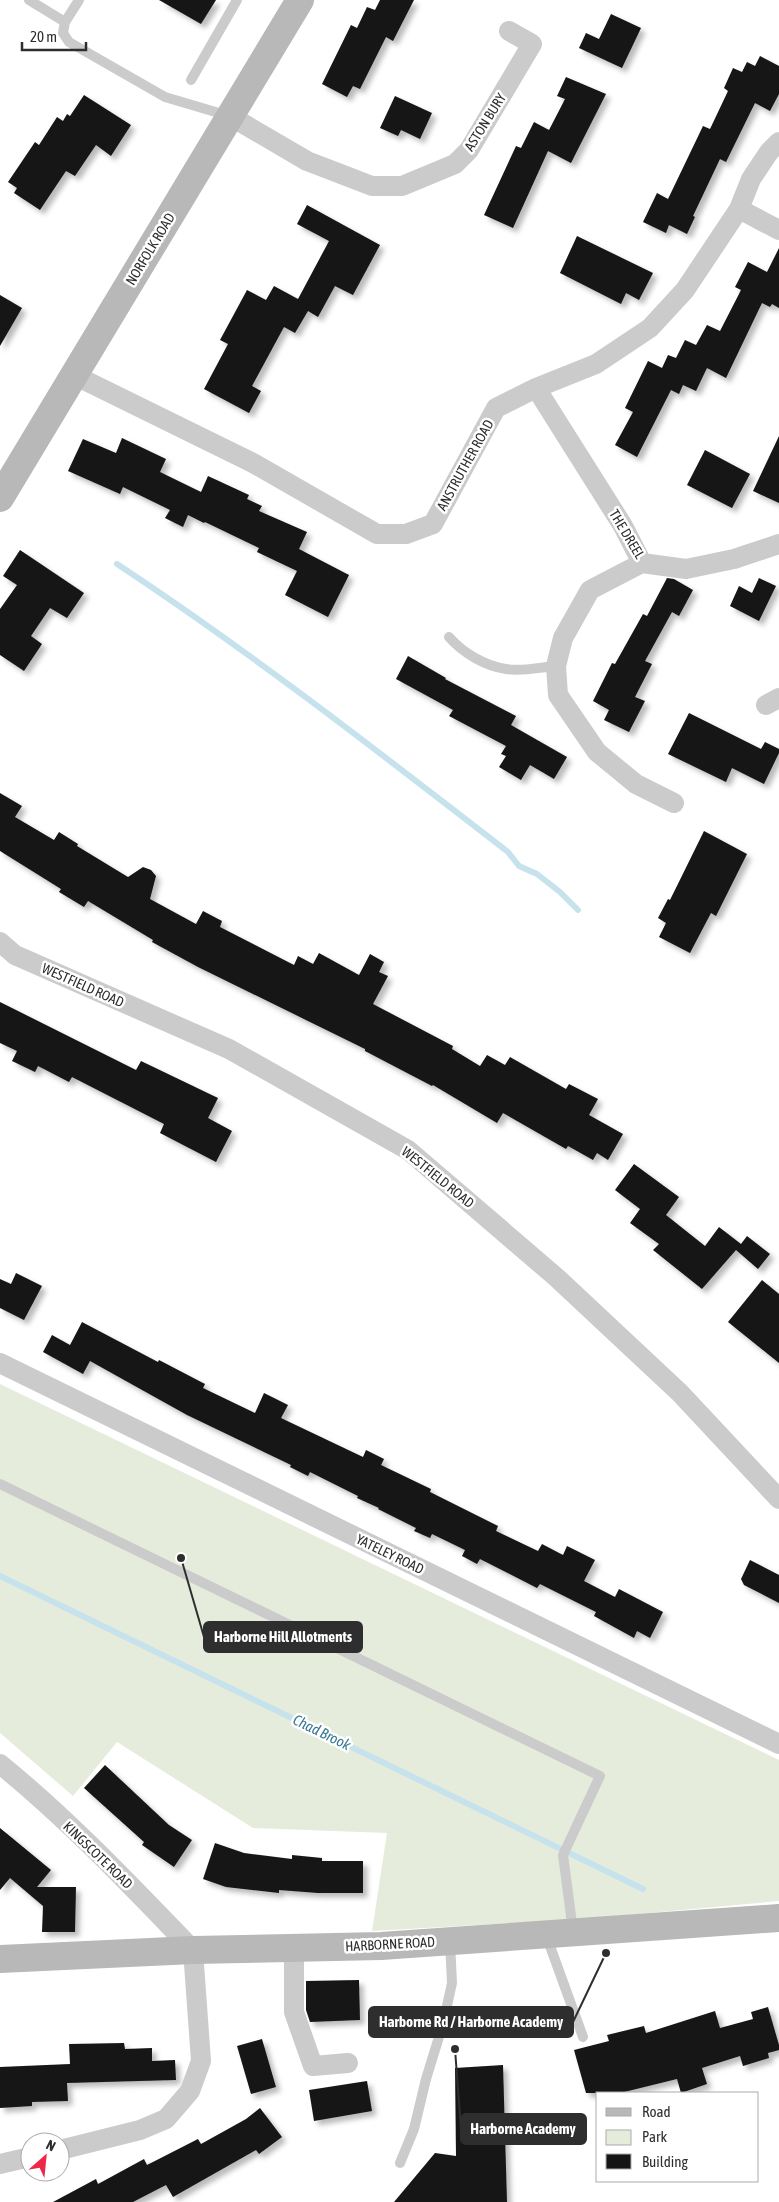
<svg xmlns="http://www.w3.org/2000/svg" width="779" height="2202" font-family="'Asap Condensed',sans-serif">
  <defs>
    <filter id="shadow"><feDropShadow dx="4.5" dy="4.5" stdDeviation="2.5" flood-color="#0004"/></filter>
  </defs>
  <rect width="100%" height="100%" fill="#fff"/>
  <path fill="#e6ecdb" d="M 0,1384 L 779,1760 L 779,1901 L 583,1919 L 372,1931 L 387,1833 L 253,1828 L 117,1742 L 73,1796 L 0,1733 Z"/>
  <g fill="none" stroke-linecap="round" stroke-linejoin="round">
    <path stroke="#c6e2ed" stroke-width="6" d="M 117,564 C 252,653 380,753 508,852 L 519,866 L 537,874 L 560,892 L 578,910
      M 0,1576 L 643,1889"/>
  </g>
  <path fill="#151515" filter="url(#shadow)" d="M 159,0 L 216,0 L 201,24 Z
    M 380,0 L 414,0 L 393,41 L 386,37 L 360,89 L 353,86 L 347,97 L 322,84 L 351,25 L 357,28 L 367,7 L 375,10 Z
    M 611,14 L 641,28 L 622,68 L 579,48 L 586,33 L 599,39 Z
    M 760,56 L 779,66 L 779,94 L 770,111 L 755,103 L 726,162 L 720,159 L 693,216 L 695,217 L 687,234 L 669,225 L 666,233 L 643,222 L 657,193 L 668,199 L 703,126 L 710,129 L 728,91 L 724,88 L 733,68 L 742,72 L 747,62 L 755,66 Z
    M 566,77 L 606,94 L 571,163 L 548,151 L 513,228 L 484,215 L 516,146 L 521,148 L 534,122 L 549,130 L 565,99 L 557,96 Z
    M 84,95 L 131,125 L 111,156 L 96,145 L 75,176 L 66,171 L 40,210 L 14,193 L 17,188 L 8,182 L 35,142 L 39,145 L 57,117 L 63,121 L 67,114 L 70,116 Z
    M 395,96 L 432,113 L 420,139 L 401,130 L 398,136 L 380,128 Z
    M 307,205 L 380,245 L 353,295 L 335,286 L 318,317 L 308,311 L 295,333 L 284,327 L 252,386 L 261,391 L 249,413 L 204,389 L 228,344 L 220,340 L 247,290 L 266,300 L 274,286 L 298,299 L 329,241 L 297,224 Z
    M 577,236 L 653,273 L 639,300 L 626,293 L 621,304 L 560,273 Z
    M 779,248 L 779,308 L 772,304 L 770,307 L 762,303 L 726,378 L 707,368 L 696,391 L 683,385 L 679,394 L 671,390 L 637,457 L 615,445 L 633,412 L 625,408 L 648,361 L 662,368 L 668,355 L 676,358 L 685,340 L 696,345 L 707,325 L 720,331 L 741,290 L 735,287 L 748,262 L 767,272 Z
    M 0,295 L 22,308 L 0,346 Z
    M 779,436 L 779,503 L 753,491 Z
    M 122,438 L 166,459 L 160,472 L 201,492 L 208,476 L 249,495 L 247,499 L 262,506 L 259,511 L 307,532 L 299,549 L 349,575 L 328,617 L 285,595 L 297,571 L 257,552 L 259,548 L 205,522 L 204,523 L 188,515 L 183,527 L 165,518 L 170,510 L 123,487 L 120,494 L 68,471 L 83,439 L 116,453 Z
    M 705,450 L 750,474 L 732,508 L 687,485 Z
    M 20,550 L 84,593 L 67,618 L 50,608 L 31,636 L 42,644 L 24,671 L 0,655 L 0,609 L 17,585 L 3,576 Z
    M 667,578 L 674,579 L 693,590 L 679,616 L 672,612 L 645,661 L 652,664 L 635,697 L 645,701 L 629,732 L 604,720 L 609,710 L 593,701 L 612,663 L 615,664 L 643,614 L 647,616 Z
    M 759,578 L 776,586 L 759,621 L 730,606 L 739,586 L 752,593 Z
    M 408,656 L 446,678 L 445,679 L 516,716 L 511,725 L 567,757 L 554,779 L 530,765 L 521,780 L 499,767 L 506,756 L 501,754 L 506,746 L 449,716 L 453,710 L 396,679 Z
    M 689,713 L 761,749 L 765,742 L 779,749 L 779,753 L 764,784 L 732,768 L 726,782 L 668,754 Z
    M 0,793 L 22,806 L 15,817 L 54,840 L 59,832 L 78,844 L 77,846 L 128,877 L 143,867 L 151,870 L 156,876 L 150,899 L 196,924 L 203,911 L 222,921 L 220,927 L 294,965 L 298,956 L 313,964 L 319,953 L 359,975 L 370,954 L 384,962 L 379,972 L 388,976 L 373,1004 L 453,1046 L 452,1049 L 480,1066 L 487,1055 L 505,1065 L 510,1057 L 566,1089 L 569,1084 L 598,1099 L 589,1115 L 623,1134 L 608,1160 L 597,1153 L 593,1160 L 568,1146 L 566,1149 L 503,1113 L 497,1123 L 433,1085 L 432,1086 L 365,1051 L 365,1049 L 198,967 L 152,942 L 153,940 L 88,901 L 84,907 L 59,892 L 61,889 L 0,851 Z
    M 704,831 L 747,854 L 716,916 L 711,913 L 690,953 L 659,937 L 666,923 L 658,918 L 668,899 L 670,900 Z
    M 0,1002 L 136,1070 L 141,1061 L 218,1098 L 208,1118 L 232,1131 L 216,1162 L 160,1133 L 164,1124 L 72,1077 L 69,1082 L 38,1066 L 35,1072 L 12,1061 L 17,1051 L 0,1043 Z
    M 634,1164 L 679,1197 L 666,1215 L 705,1246 L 719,1227 L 741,1244 L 747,1236 L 770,1254 L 758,1269 L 736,1250 L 702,1289 L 653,1250 L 659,1244 L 630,1223 L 640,1209 L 615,1190 Z
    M 16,1273 L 42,1286 L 24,1320 L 0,1308 L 0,1279 L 11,1284 Z
    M 762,1280 L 779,1294 L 779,1363 L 728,1322 Z
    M 82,1322 L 158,1362 L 159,1360 L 205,1384 L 203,1388 L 255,1413 L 264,1393 L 288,1405 L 281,1418 L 363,1457 L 366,1450 L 384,1459 L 381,1465 L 431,1489 L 430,1492 L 498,1526 L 496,1531 L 538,1551 L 542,1544 L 563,1555 L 567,1546 L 595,1560 L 584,1581 L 615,1597 L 619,1589 L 663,1612 L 650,1638 L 637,1631 L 634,1638 L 594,1616 L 596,1612 L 540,1584 L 537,1588 L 480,1559 L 477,1564 L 462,1556 L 465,1550 L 432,1534 L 430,1538 L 414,1531 L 416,1528 L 378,1509 L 379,1508 L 357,1498 L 358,1496 L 310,1472 L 308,1476 L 290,1467 L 291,1465 L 187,1415 L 90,1361 L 83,1374 L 43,1352 L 52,1335 L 70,1345 Z
    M 750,1560 L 779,1575 L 779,1603 L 744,1585 L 741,1579 Z
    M 105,1765 L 169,1825 L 192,1840 L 174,1867 L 142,1845 L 144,1842 L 84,1788 Z
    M 0,1828 L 51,1870 L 37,1887 L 76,1887 L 75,1932 L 42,1932 L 43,1906 L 10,1878 L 0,1890 Z
    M 215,1843 L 244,1853 L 292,1859 L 292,1855 L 322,1858 L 322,1861 L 363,1861 L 363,1893 L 318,1893 L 279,1890 L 279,1893 L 226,1887 L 203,1879 Z
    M 359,1980 L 360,2020 L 310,2022 L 306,2010 L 306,1981 Z
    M 768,2007 L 779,2045 L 779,2050 L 768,2053 L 769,2058 L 743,2066 L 740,2056 L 702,2068 L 707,2084 L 681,2093 L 677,2079 L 620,2093 L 586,2093 L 574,2050 L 609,2041 L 607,2035 L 644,2026 L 646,2033 L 715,2011 L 720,2028 L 753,2019 L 751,2012 Z
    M 262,2039 L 276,2087 L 251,2094 L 237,2046 Z
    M 124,2043 L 125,2049 L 152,2048 L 152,2061 L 175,2060 L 176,2080 L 67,2083 L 68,2101 L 32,2102 L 32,2106 L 0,2108 L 0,2067 L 70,2064 L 69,2044 Z
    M 503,2065 L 507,2202 L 394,2202 L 435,2153 L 456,2156 L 455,2068 Z
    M 367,2081 L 372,2111 L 314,2121 L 309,2090 Z
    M 260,2108 L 282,2137 L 259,2154 L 256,2150 L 173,2197 L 166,2185 L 133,2202 L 53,2202 L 96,2179 L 98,2184 L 144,2159 L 147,2165 L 198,2139 L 201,2144 L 246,2119 Z"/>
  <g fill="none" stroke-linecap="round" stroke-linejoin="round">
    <path stroke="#cbcbcb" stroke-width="10" d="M 29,0 L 65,22
      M 79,0 L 65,22 L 63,33 L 69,42 L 165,97 L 229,116
      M 191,80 L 237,0
      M 449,637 C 463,653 485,666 506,669 C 522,672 540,667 556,666
      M 0,1484 L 600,1776 L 563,1855 L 573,1931
      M 546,1935 L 583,2037
      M 400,2163 L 414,2129 L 426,2079 L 443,2024 L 452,1983 L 450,1942"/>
    <path stroke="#cbcbcb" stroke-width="20" d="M 230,116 L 307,161 L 372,186 L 402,186 L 455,164 L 469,150 L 532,44 L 509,31
      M 739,209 L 779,230
      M 74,375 L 253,463 L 377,534 L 406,534 L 433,524 L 496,408 L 536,388 L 596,364 L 650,328 L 685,290 L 739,209 L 751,179 L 769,152 L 779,142
      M 536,388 L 623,526 L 642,563 L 686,569 L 734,559 L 779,544
      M 642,563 L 590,590 L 563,638 L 556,666 L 558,695 L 597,752 L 636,784 L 674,803
      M 766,705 L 779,698
      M 0,942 L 15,955 L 229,1049 L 408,1150 L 556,1277 L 680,1393 L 779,1499
      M 0,1363 L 779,1744
      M 0,1764 C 69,1820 131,1886 193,1950 L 201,2061 L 190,2091 L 166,2119 L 140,2130 L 60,2150
      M 294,1948 L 294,2012 L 313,2066 L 348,2063
      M 0,2164 L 30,2157"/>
    <path stroke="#b8b8b8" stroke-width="28" d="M 0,498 L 300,0
      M 0,1959 L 193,1950 L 381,1946 L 779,1918"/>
  </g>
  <g text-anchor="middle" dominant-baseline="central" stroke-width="5" stroke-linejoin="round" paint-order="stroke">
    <g font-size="14" fill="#2e2e2e" stroke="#fff">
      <text transform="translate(485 122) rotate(-58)">ASTON BURY</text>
      <text transform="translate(150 249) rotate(-59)">NORFOLK ROAD</text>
      <text transform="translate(465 465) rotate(-61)">ANSTRUTHER ROAD</text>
      <text transform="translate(627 534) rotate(59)">THE DREEL</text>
      <text transform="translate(83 985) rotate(24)">WESTFIELD ROAD</text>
      <text transform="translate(438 1177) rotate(39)">WESTFIELD ROAD</text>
      <text transform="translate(390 1554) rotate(26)">YATELEY ROAD</text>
      <text transform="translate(98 1855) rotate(44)">KINGSCOTE ROAD</text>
      <text transform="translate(390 1944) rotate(-3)">HARBORNE ROAD</text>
    </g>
    <g font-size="15" font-style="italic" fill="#387995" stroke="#fff">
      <text transform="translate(322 1732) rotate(26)">Chad Brook</text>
    </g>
  </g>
  <path fill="none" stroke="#2e2e2e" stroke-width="2" d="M181 1558L204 1637M606 1953L573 2022M455 2049L461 2129"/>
  <g fill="#2e2e2e" stroke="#fff" stroke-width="2">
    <circle cx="181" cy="1558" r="5"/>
    <circle cx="606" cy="1953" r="5"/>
    <circle cx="455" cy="2049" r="5"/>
  </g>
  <g fill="#2e2e2e" stroke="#2e2e2e" stroke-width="2">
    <rect x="204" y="1622" width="158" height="30" rx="5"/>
    <rect x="369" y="2007" width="204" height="30" rx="5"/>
    <rect x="461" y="2114" width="125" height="30" rx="5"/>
  </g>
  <g font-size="15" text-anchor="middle" font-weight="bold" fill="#fff">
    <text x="283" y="1642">Harborne Hill Allotments</text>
    <text x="471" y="2027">Harborne Rd / Harborne Academy</text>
    <text x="523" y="2134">Harborne Academy</text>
  </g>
  <rect x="596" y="2092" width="162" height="90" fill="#ffffff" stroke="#ababab"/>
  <rect x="606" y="2108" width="25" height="8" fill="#b8b8b8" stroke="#ababab"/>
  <text x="642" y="2117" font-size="15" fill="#2e2e2e">Road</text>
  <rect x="606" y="2130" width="25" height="15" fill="#e6ecdb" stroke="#ababab"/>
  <text x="642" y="2142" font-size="15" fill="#2e2e2e">Park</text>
  <rect x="606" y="2154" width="25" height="15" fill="#151515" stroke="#ababab"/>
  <text x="642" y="2167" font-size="15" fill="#2e2e2e">Building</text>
  <g transform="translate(45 2157) rotate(27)"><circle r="24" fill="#ffffff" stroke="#ababab"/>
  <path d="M0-4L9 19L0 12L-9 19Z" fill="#ee2748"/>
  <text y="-8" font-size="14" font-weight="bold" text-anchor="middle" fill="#2e2e2e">N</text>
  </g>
  <path d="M22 42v8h64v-8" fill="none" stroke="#2e2e2e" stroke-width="2.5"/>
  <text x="30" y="42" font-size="15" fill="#2e2e2e" stroke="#ffffff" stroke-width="4" paint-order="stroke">20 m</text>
</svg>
